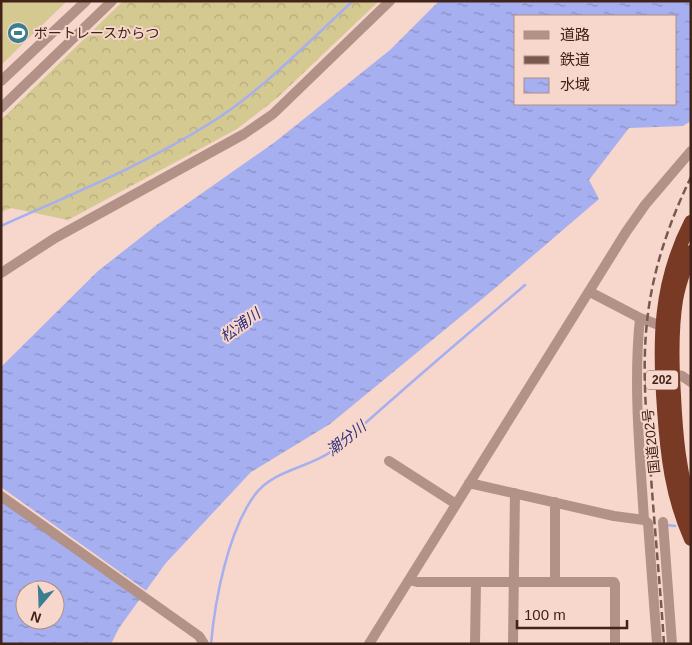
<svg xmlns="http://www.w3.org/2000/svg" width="692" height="645" font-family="Arial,'Noto Sans JP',sans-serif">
  <defs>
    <pattern id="forest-crowns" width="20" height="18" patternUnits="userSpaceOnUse" patternTransform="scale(1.25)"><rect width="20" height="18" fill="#d4c991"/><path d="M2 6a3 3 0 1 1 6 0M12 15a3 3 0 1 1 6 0" fill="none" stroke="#b7ac7c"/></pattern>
    <pattern id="water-ripples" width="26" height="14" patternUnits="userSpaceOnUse" patternTransform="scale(1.25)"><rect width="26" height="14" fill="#a6aff0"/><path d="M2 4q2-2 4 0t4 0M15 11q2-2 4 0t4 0" fill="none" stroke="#898ec2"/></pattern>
  </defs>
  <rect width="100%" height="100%" fill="#f7d6cb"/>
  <path fill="url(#forest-crowns)" d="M 123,1 L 379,1 L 277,98 L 237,129 L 68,220 L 11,208 L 1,212 L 1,120 Z"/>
  <path fill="#d4c991" d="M 1,1 L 67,1 L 1,65 Z"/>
  <path fill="url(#water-ripples)" fill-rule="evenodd" d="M 439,1 L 691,1 L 691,121 L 683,126 L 629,128 L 589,180 L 599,199 L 487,295 L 330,424 L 251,472 L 165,564 L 119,628 L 111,644 L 1,644 L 1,367 L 98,271 L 158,224 L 275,142 L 390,50 ZM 516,16 L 676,16 L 676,104 L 516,104 ZM 25,590 L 55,590 L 55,620 L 25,620 Z"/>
  <path fill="#f7d6cb" d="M 1,487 L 148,592 L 142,601 L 1,501 Z"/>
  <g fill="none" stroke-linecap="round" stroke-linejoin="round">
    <path stroke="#a6aff0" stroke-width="2.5" d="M 1,226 C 72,194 146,164 212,122 C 264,89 308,42 353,1
      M 667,525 L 675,526
      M 211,644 C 215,599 228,532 254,496 C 272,470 309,468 332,451 C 354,434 374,415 395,397 C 438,359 482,322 525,285"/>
    <path stroke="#b29287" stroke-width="10" d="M 1,81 L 86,1
      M 1,108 L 112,1
      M 1,273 L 55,238 L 244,134 L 273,114 L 390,1
      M 590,292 L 640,318 L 667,328
      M 640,318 C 633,385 640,453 644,520
      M 673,374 L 682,376 L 691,382
      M 389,461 L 456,504
      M 469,483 L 614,516 L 644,520 L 648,523 L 657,644
      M 1,496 L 199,636 L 204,644
      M 555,502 L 555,582
      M 663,522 L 672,644
      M 409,580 L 417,582 L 614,582 L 615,584 L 615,644
      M 369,644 L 626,232 L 645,205 L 691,151
      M 475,644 L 476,582
      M 513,644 L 515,493"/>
    <path stroke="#783925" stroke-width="14" d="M 691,222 C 659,284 659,342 664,409 C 667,454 672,497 691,539
      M 691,252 C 685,267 679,283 676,300 C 671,331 672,364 674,396 C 676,437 679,470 691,510"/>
    <path stroke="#78594f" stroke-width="2.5" stroke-dasharray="8 4" stroke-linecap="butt" d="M 664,644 C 660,583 654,523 650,462 C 646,416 642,368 647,322 C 652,272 669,222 691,177"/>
  </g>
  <defs>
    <g id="stadium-disc" transform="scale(1.125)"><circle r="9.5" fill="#3c7e90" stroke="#f7d6cb"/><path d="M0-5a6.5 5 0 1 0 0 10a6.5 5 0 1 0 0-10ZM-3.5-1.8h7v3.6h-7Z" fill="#fff"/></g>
  </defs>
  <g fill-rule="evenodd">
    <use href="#stadium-disc" x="18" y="33"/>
  </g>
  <g text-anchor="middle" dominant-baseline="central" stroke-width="4" stroke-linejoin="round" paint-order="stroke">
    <rect fill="#f7d6cb" stroke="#78594e" stroke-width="1" x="646" y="370.5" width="32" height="19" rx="4"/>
    <g font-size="12" font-weight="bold" fill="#412319">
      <text x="662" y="380">202</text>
    </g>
    <g font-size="14" fill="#412319" stroke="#f7d6cb" text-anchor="start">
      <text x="34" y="33">ボートレースからつ</text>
    </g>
    <g font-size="14" fill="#412319" stroke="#f7d6cb">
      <text transform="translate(651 441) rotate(-96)">国道202号</text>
    </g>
    <g font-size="15" font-style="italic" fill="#30307b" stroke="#f7d6cb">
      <text transform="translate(240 325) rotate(-36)">松浦川</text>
      <text transform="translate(346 438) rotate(-38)">潮分川</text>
    </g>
  </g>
  <rect width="692" height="645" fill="none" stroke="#412319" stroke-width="5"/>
  <rect x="514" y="15" width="162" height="90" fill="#f7d6cb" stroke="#ae8e84"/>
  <rect x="524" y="31" width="25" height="8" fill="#b29287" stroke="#ae8e84"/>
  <text x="560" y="40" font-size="15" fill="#412319">道路</text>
  <rect x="524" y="56" width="25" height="8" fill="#78594f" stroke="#ae8e84"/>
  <text x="560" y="65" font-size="15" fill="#412319">鉄道</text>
  <rect x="524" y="78" width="25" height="15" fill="url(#water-ripples)" stroke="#ae8e84"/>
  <text x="560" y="90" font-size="15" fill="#412319">水域</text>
  <g transform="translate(40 605) rotate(199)"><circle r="24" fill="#f7d6cb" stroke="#ae8e84"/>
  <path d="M0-4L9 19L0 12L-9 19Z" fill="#3c7e90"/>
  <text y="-8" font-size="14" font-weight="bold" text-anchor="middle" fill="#412319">N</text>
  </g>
  <path d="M517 620v8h110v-8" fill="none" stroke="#412319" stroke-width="2.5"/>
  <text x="524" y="620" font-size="15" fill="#412319" stroke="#f7d6cb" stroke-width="4" paint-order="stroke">100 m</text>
</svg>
